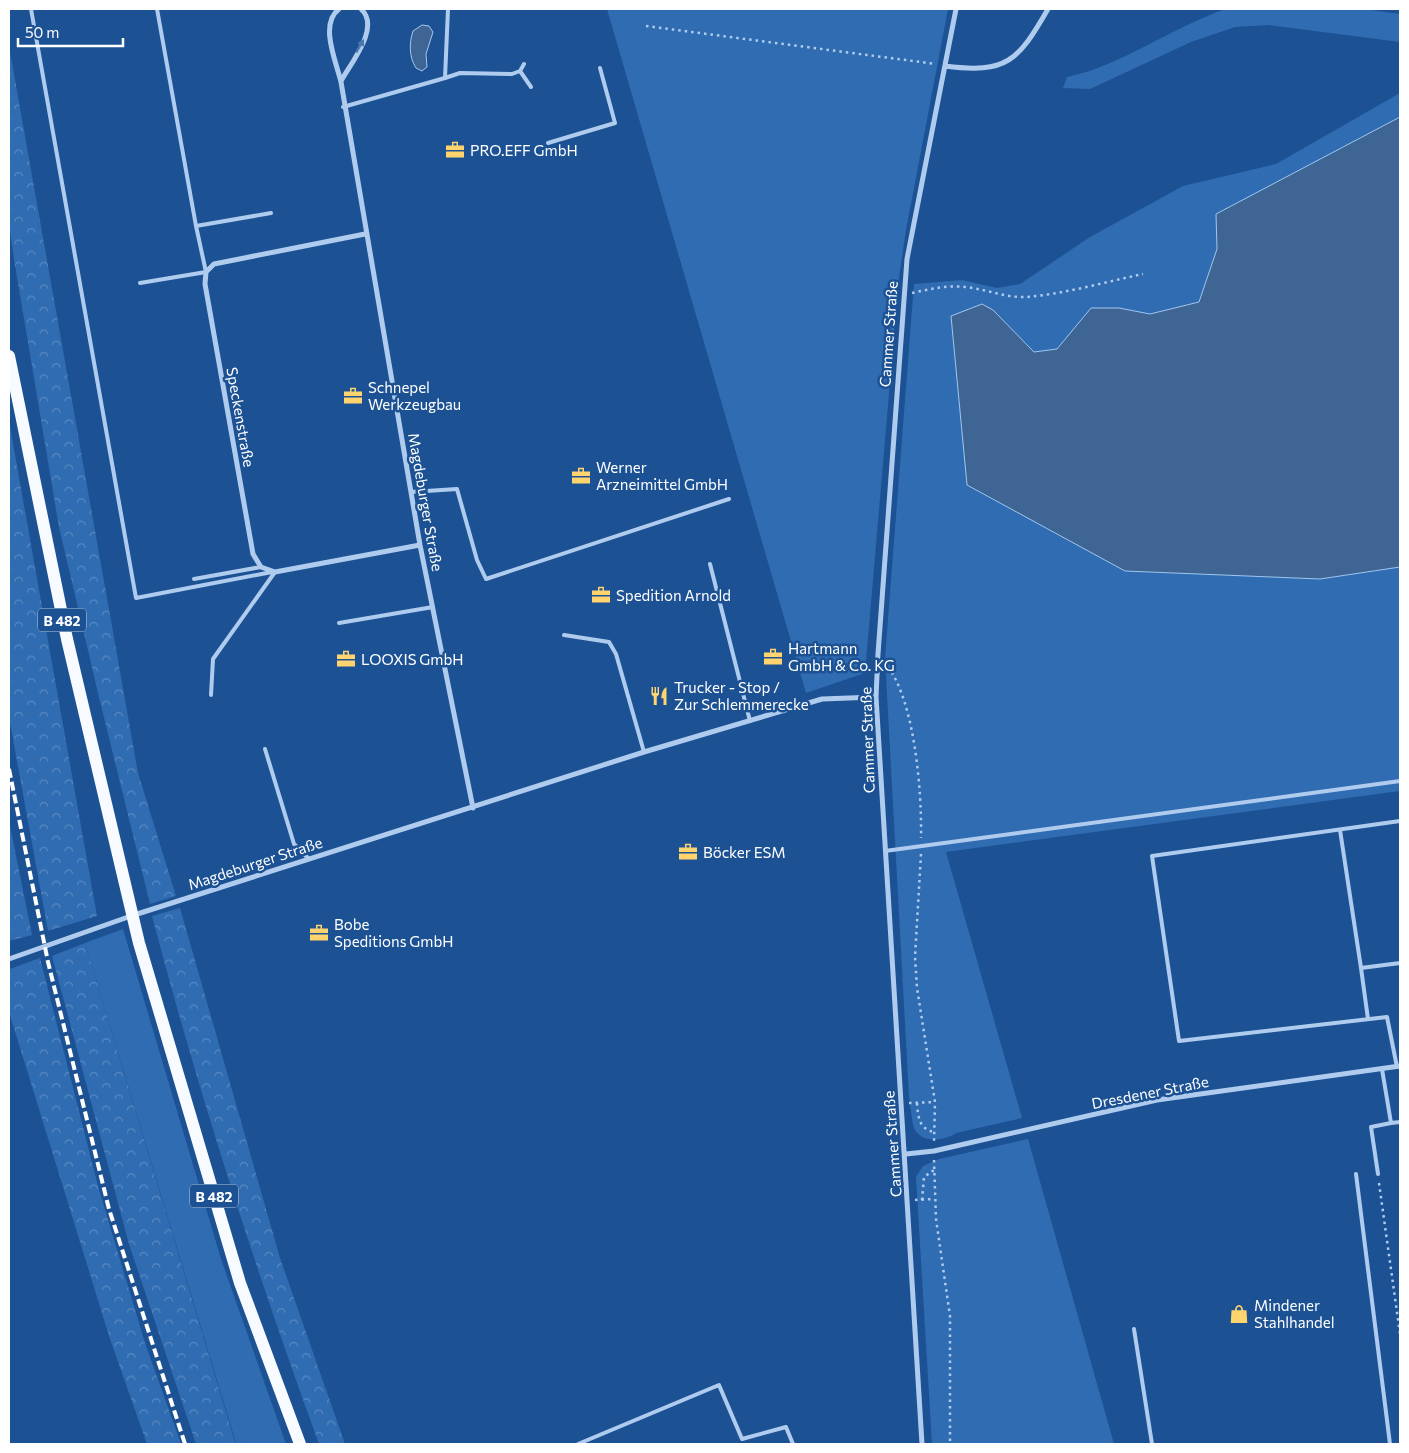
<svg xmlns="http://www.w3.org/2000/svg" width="1409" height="1453" font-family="Commissioner,sans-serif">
  <defs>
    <pattern id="forest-crowns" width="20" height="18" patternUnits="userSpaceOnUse" patternTransform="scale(1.25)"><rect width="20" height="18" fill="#306cb2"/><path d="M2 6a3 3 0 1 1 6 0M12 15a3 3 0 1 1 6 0" fill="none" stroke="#5989c1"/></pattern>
  </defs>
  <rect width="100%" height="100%" fill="#1c5294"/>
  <path fill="#306cb2" d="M 607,9 L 948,9 L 906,230 L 899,277 L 865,673 L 806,693 Z
    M 1226,9 L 1363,9 L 1400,14 L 1400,42 L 1269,25 L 1235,27 L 1191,42 L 1090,89 L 1063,88 L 1067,77 C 1121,66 1172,27 1226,9 Z
    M 1400,93 L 1400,117 L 1216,214 L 1217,249 L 1199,302 L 1150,314 L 1119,308 L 1074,330 L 1057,349 L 1034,352 L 993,310 L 951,316 L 967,485 L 1125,571 L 1320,579 L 1400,567 L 1400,791 L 946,852 L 1022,1118 L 956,1133 C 944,1141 921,1144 914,1128 C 911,1118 911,1106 909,1096 L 885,658 L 914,284 L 962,280 L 997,288 L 1020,284 L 1090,237 L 1183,186 L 1276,164 Z
    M 123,929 L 221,1259 L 286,1444 L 247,1444 L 244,1436 L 236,1443 L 85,943 Z
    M 1028,1139 L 1114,1444 L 932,1444 L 916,1177 L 923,1166 L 939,1159 Z"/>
  <path fill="url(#forest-crowns)" d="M 9,46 L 138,773 L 176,896 L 150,904 L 98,693 L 59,527 L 14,259 L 9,224 Z
    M 9,421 L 97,916 L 48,931 L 9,717 Z
    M 9,821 L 32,935 L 9,941 Z
    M 180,908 L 280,1258 L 345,1444 L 319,1444 C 256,1271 199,1095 152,916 Z
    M 85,943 L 235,1442 L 245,1436 L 247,1444 L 196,1444 L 129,1244 L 52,956 Z
    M 40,958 L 98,1186 L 145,1343 L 181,1444 L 147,1444 L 110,1339 L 9,1012 L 10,969 Z"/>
  <path fill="#3f6594" stroke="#a2c7f1" d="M 422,25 L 429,26 L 433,32 L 426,54 L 427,67 L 422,71 L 416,68 C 409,57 409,43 413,31 Z
    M 1400,117 L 1400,567 L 1320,579 L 1125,571 L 967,485 L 951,316 L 982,304 L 993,310 L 1034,352 L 1057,349 L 1091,308 L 1119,308 L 1150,314 L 1199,302 L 1217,249 L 1216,214 Z"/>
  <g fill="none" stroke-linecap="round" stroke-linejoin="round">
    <path stroke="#afccef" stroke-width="2.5" stroke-dasharray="2.5 4" stroke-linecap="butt" d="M 646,26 L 936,64
      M 912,293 C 930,289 947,285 965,287 C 986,289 1005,298 1026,297 C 1065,294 1105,282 1143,274
      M 888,667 C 915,703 922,793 921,838
      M 921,854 L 915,957 L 917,988 L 935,1102 L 934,1142
      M 909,1103 L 935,1102
      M 917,1103 C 918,1117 919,1129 934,1132
      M 934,1160 L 936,1219 L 950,1316 L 950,1444
      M 1379,1183 L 1400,1334
      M 915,1200 L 934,1199
      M 922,1200 L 924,1177 L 934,1170"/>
    <path stroke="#afccef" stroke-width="4" d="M 31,9 L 136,598 L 272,572
      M 157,9 L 196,226 L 271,213
      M 520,71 L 531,87
      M 445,78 L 460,73 L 512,74 L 520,71 L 524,64
      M 343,107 L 445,78 L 448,9
      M 548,143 L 615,123 L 600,68
      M 140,283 L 206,272 L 196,226
      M 411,492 L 457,489 L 477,560 L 486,579 L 729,499
      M 710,564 L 750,721
      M 194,579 L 261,567
      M 339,623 L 433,607
      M 564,635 L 609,642 L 616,654 L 644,752
      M 211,695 L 213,659 L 275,572
      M 265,749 L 294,844 L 308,858
      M 1340,830 L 1361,968 L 1400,963
      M 885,851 L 1400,781
      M 1361,968 L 1368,1019
      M 1397,1067 L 1387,1017 L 1179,1041 L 1152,856 L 1400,821
      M 1382,1069 L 1391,1123 L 1400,1122
      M 1356,1174 L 1390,1444
      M 1378,1174 L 1371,1127 L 1391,1123
      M 1134,1329 L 1152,1444
      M 578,1444 L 719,1385 L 742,1439 L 786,1427 L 793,1444"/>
    <path stroke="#afccef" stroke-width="5" d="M 339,9 C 319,24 336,61 341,82 L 420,545 L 473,808
      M 945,66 C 1007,74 1018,61 1048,9
      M 341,81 C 351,63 381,27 361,9
      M 365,234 L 214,264 L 206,272 L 205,284 L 253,554 L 261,567 L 275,572 L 420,545
      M 9,959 L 131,916 L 644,752 L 822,699 L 876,697
      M 906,1154 L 934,1151 L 1157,1100 L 1400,1066
      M 922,1444 L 876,697 L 878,654 L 907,259 L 956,9"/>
    <path stroke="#f7faff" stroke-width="12" d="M 9,356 L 67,639 L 139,943 L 240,1283 L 300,1444"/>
    <path stroke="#fff" stroke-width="4" stroke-dasharray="9 4" stroke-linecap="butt" d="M 9,769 L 48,962 L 109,1209 L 185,1444"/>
  </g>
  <defs><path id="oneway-solid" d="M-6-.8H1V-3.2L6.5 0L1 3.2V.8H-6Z" transform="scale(1.25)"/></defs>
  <use fill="#4877af" href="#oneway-solid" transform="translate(360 46) rotate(-61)"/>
  <defs>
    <g id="office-bare" transform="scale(1.5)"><path d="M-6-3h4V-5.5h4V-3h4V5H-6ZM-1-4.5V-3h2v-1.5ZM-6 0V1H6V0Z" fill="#ffd36d" stroke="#1c5294" stroke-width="2.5" paint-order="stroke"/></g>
    <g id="restaurant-bare" transform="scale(1.5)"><path d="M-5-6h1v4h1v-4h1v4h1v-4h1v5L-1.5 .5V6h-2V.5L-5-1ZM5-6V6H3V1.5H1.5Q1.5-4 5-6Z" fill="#ffd36d" stroke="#1c5294" stroke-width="2.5" paint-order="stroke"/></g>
    <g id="shop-bare" transform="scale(1.5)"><path d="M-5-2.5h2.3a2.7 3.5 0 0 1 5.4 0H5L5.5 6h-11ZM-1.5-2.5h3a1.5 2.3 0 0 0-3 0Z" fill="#ffd36d" stroke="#1c5294" stroke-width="2.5" paint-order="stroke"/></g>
  </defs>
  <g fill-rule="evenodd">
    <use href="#office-bare" x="455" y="150"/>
    <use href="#office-bare" x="353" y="396"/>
    <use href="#office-bare" x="581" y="476"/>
    <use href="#office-bare" x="601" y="595"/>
    <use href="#office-bare" x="773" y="657"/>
    <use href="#office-bare" x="346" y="659"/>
    <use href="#restaurant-bare" x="659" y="696"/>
    <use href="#office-bare" x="688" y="852"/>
    <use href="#office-bare" x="319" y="933"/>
    <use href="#shop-bare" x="1239" y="1314"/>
  </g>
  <g text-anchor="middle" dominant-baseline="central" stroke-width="5" stroke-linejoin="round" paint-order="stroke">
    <g fill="#1c5294" stroke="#bbcbdf" stroke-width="1">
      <rect x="38" y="608.5" width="48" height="23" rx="4"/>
      <rect x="190" y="1184.5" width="48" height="23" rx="4"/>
    </g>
    <g font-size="14" font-weight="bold" fill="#fff">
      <text x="62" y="620">B 482</text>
      <text x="214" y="1196">B 482</text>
    </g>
    <g font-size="15" fill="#fff" stroke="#1c5294" text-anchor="start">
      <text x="470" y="150">PRO.EFF GmbH</text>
      <text x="368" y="387">Schnepel<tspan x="368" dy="17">Werkzeugbau</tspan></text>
      <text x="596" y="467">Werner<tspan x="596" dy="17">Arzneimittel GmbH</tspan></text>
      <text x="616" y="595">Spedition Arnold</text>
      <text x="788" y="648">Hartmann<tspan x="788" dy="17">GmbH &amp; Co. KG</tspan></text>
      <text x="361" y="659">LOOXIS GmbH</text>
      <text x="674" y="687">Trucker - Stop /<tspan x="674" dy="17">Zur Schlemmerecke</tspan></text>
      <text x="703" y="852">Böcker ESM</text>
      <text x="334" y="924">Bobe<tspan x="334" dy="17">Speditions GmbH</tspan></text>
      <text x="1254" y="1305">Mindener<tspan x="1254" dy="17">Stahlhandel</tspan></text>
    </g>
    <g font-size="15" fill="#fff" stroke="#1c5294">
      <text transform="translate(888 334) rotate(-86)">Cammer Straße</text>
      <text transform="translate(241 417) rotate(80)">Speckenstraße</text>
      <text transform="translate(426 502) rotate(80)">Magdeburger Straße</text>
      <text transform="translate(867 740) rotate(-92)">Cammer Straße</text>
      <text transform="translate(255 863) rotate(-18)">Magdeburger Straße</text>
      <text transform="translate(1150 1092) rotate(-11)">Dresdener Straße</text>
      <text transform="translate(892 1144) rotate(-94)">Cammer Straße</text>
    </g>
  </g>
  <rect width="1409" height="1453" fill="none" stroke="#ffffff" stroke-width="20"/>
  <path d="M18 38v8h105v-8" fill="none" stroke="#ffffff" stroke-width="2.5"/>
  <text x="25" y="38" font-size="15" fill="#ffffff" stroke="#1c5294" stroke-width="4" paint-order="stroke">50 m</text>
</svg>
